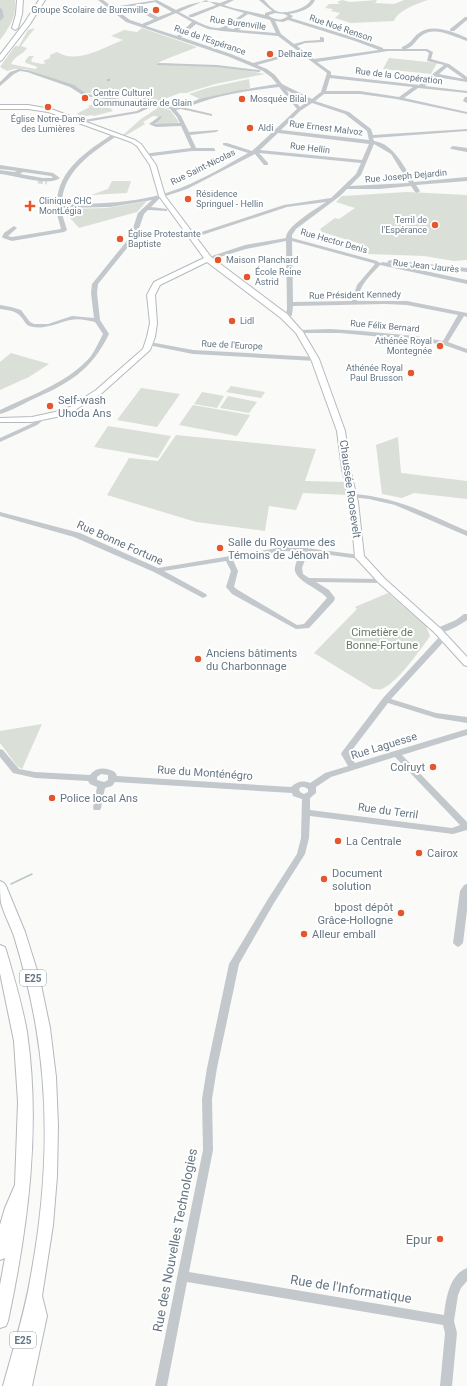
<svg xmlns="http://www.w3.org/2000/svg" width="467" height="1386" font-family="Roboto,sans-serif">
  <rect width="100%" height="100%" fill="#fafaf8"/>
  <path fill="#dadfd7" d="M 0,0 L 15,0 C 17,16 9,28 0,40 Z
    M 342,0 L 350,2 L 377,0 L 375,3 L 394,4 L 404,0 L 428,0 C 418,3 397,11 394,21 L 351,23 L 335,18 L 340,13 L 331,11 L 333,9 L 325,8 L 329,4 L 340,4 L 337,2 Z
    M 35,28 L 21,46 L 27,48 C 23,55 15,55 11,64 L 35,69 L 38,67 L 26,63 L 25,61 L 29,56 L 34,56 L 31,60 L 32,62 L 42,64 L 46,63 L 43,61 L 50,58 L 50,55 L 57,52 C 77,65 104,47 123,40 L 111,36 L 124,30 L 137,32 L 142,28 L 197,47 C 184,53 171,56 158,63 L 229,67 L 265,74 L 215,84 L 186,93 L 180,93 L 159,101 L 122,97 L 118,95 L 112,94 L 85,93 L 77,87 L 26,69 L 14,69 L 7,71 L 0,67 L 15,46 L 19,46 L 28,30 Z
    M 389,58 L 437,63 L 431,74 L 383,69 Z
    M 249,79 L 250,88 L 200,99 L 189,94 L 207,88 Z
    M 113,101 L 118,102 L 109,107 L 113,111 L 94,116 L 92,115 L 74,118 L 72,117 L 80,114 L 76,114 L 90,107 L 88,106 C 97,102 105,104 113,101 Z
    M 159,107 L 170,110 L 179,122 C 174,125 161,126 155,123 L 160,117 L 153,116 L 143,122 L 145,124 L 125,136 L 123,135 L 141,119 Z
    M 112,181 L 131,181 L 127,193 L 91,195 L 108,189 Z
    M 407,192 L 467,195 L 467,260 L 454,261 L 424,256 L 368,254 L 368,251 L 361,244 L 322,232 L 320,229 L 335,218 L 339,219 L 355,208 L 336,202 L 342,196 Z
    M 147,201 L 137,212 L 79,228 L 70,218 L 69,209 L 107,208 Z
    M 11,353 L 49,364 L 29,377 L 0,390 L 0,362 Z
    M 231,386 L 265,392 L 261,398 L 226,392 Z
    M 141,388 L 180,394 L 157,427 L 117,420 Z
    M 202,392 L 224,396 L 217,408 L 194,404 Z
    M 228,396 L 257,402 L 249,413 L 220,408 Z
    M 193,405 L 250,415 L 237,436 L 179,425 Z
    M 108,426 L 171,436 L 158,458 L 94,447 Z
    M 176,435 L 316,449 L 305,481 L 345,482 L 348,495 L 303,493 L 296,510 L 269,506 L 265,531 L 196,522 L 107,495 L 129,458 L 158,461 Z
    M 398,437 L 401,473 L 467,481 L 467,499 L 414,493 L 402,498 L 382,494 L 376,445 Z
    M 388,593 L 426,626 L 430,636 C 421,649 397,683 382,689 C 380,690 376,689 373,689 L 314,653 L 357,609 L 355,607 Z
    M 42,724 L 22,769 L 17,766 L 0,743 L 0,731 Z"/>
  <g fill="none" stroke-linecap="round" stroke-linejoin="round">
    <path stroke="#bbc7cb" stroke-width="1.5" d="M 11,884 L 32,874"/>
    <path stroke="#d5d9db" stroke-width="5" stroke-dasharray="5 2.5" stroke-linecap="butt" d="M 38,181 L 47,182"/>
    <g stroke="#b5babe" stroke-width="2">
      <path id="major" d="M 0,105 L 28,105 L 51,109 L 135,140 L 141,144 L 156,165 L 165,196 L 211,257 L 287,314 L 303,332 L 319,359 L 345,431 L 350,469 L 358,502 L 364,556 L 385,579 L 441,629 L 467,657 L 467,666 L 464,665 L 435,633 L 379,583 L 355,557 L 350,502 L 342,469 L 337,431 L 311,359 L 296,333 L 281,318 L 207,262 L 160,285 L 155,295 L 157,323 L 155,337 L 150,350 L 102,393 L 75,410 L 61,416 L 32,422 L 0,422 L 0,418 L 32,417 L 55,412 L 70,407 L 96,390 L 143,349 L 147,337 L 150,323 L 147,295 L 154,282 L 204,258 L 159,196 L 150,165 L 137,146 L 131,142 L 48,112 L 28,109 L 0,109 Z"/>
    </g>
    <g stroke="#b4b9bd" stroke-width="2">
      <path id="highway" d="M 17,0 L 23,0 L 22,14 L 18,28 L 15,30 L 12,28 L 16,14 Z
        M 39,0 L 45,0 L 30,24 L 2,60 L 0,61 L 0,55 L 25,22 Z
        M 0,881 L 4,883 L 6,886 L 25,932 L 40,980 L 50,1028 L 56,1077 L 58,1126 L 57,1176 L 53,1225 L 42,1296 L 47,1316 L 32,1386 L 3,1386 C 13,1349 25,1312 31,1275 C 46,1194 50,1108 36,1027 C 31,996 23,966 14,936 C 10,925 4,914 1,903 C 0,896 0,888 0,881 Z
        M 0,945 L 5,947 L 6,950 C 14,977 22,1004 27,1032 C 41,1128 28,1227 8,1321 L 6,1326 L 0,1328 L 0,1285 L 5,1258 L 0,1260 L 0,1225 L 5,1208 L 15,1185 L 18,1102 L 14,1041 L 0,973 Z"/>
    </g>
    <path fill="#c3c8cc" fill-rule="evenodd" d="M 98,0 L 103,0 L 113,7 L 157,0 L 176,10 C 192,3 202,0 220,3 L 228,0 L 234,0 L 224,5 L 233,8 L 265,15 L 265,13 L 272,11 L 259,0 L 264,0 C 267,3 272,9 276,11 C 285,15 306,9 311,0 L 315,0 C 310,10 300,12 289,14 L 293,16 L 291,18 L 359,39 L 383,48 L 383,49 L 402,49 L 402,47 C 412,43 412,38 419,33 C 432,23 454,32 467,38 L 467,41 C 454,37 434,25 421,36 C 415,41 414,46 406,49 L 427,49 L 433,52 L 431,59 L 449,64 L 467,77 L 467,82 L 436,77 L 425,86 L 467,91 L 467,93 L 418,88 L 404,98 L 467,112 L 467,114 L 396,99 L 360,94 L 324,94 L 315,101 L 349,112 L 371,129 L 373,135 L 467,129 L 467,131 L 373,138 L 374,141 C 394,144 404,167 414,182 L 467,177 L 467,181 L 416,185 L 420,191 L 417,193 L 415,192 L 411,186 L 379,189 L 347,189 L 340,196 L 296,229 L 292,235 L 292,238 L 377,261 L 380,263 L 383,262 L 467,280 L 467,284 L 380,265 C 369,277 361,283 357,301 L 407,301 L 467,313 L 467,317 L 464,316 L 448,342 L 467,349 L 467,353 L 444,345 L 415,340 L 340,333 L 297,333 L 297,331 L 299,330 L 330,329 L 361,331 L 415,336 L 443,341 L 458,315 L 407,305 L 385,304 L 293,306 L 292,315 L 289,319 L 285,319 L 284,318 L 287,309 L 286,241 L 246,249 L 210,260 L 206,260 L 206,258 L 245,245 L 286,238 C 286,226 316,209 326,202 L 287,207 L 193,238 L 189,238 L 189,236 L 284,205 L 331,198 L 356,174 L 361,163 L 259,153 L 268,163 L 268,165 L 264,165 L 255,154 L 187,189 L 160,198 L 151,207 L 167,209 L 167,211 L 148,210 L 144,214 L 136,237 L 98,284 L 97,293 L 100,320 L 109,334 C 91,371 68,384 31,400 C 21,405 11,411 0,414 L 0,410 C 31,395 68,383 91,356 C 96,349 99,341 103,334 L 95,322 C 87,320 78,318 70,320 C 57,323 47,329 33,327 C 24,326 25,319 18,314 C 13,310 6,310 0,309 L 0,305 L 11,307 L 21,310 L 30,322 L 34,324 L 48,324 L 72,316 L 94,318 L 91,293 L 92,284 L 130,237 L 138,213 L 152,200 L 110,207 L 62,208 L 62,214 L 67,230 L 64,232 L 12,241 L 3,238 L 2,237 L 4,233 L 14,226 L 17,228 L 8,236 L 12,237 L 61,229 L 57,214 L 57,207 L 55,206 L 57,205 C 56,171 88,150 113,134 L 118,135 C 113,139 107,142 102,146 C 82,160 62,178 62,204 C 103,204 144,203 183,187 C 205,178 227,165 248,153 L 223,145 L 223,143 L 227,143 L 252,151 L 297,109 L 279,87 C 248,91 215,95 186,108 L 212,114 L 212,116 L 181,109 L 176,110 L 181,116 L 189,132 L 218,130 L 218,131 L 216,132 L 190,135 L 196,148 L 213,148 L 215,149 L 215,151 L 192,151 L 145,157 L 142,155 L 143,154 L 191,148 L 181,126 L 156,127 L 149,124 L 160,116 L 162,117 L 155,124 L 180,123 L 177,117 L 171,110 L 171,109 L 153,106 L 138,113 L 80,123 L 78,123 L 78,121 L 137,111 L 147,105 L 84,96 L 70,87 L 27,72 L 20,71 L 14,74 L 0,86 L 0,82 L 10,72 L 19,69 L 28,70 L 74,85 L 87,94 L 175,107 L 180,107 L 199,99 L 240,90 L 277,84 L 271,77 L 263,71 L 227,56 L 126,22 ZM 206,0 L 216,5 L 189,15 L 189,17 L 193,17 L 220,6 L 244,13 C 238,17 230,24 223,27 C 212,32 189,17 179,12 ZM 155,2 L 172,12 L 158,17 L 148,12 L 144,12 L 144,14 L 154,19 L 142,24 L 130,20 L 115,9 ZM 176,13 L 192,22 L 177,36 L 146,26 ZM 275,13 L 284,14 L 288,16 C 282,21 276,20 269,16 L 269,15 ZM 248,14 L 270,20 L 276,33 L 239,30 L 246,22 L 244,21 L 234,29 L 227,28 ZM 288,20 L 355,41 L 379,50 L 314,59 L 297,46 L 305,43 L 324,42 L 324,38 L 322,37 L 320,37 L 320,40 L 305,41 L 294,44 L 281,34 L 275,21 L 283,22 ZM 196,24 L 208,29 L 222,31 L 278,36 L 298,51 L 253,63 L 231,54 L 181,37 ZM 388,51 L 426,51 L 429,53 L 427,61 L 444,65 L 419,85 L 331,75 L 331,72 L 317,62 ZM 300,53 L 327,73 L 321,92 L 312,99 L 282,84 L 275,75 L 267,69 L 257,65 ZM 447,67 L 464,79 L 439,74 ZM 330,78 L 413,87 L 399,97 L 360,91 L 326,91 ZM 286,90 L 308,101 L 300,107 ZM 312,103 L 345,114 L 367,131 L 369,140 L 281,130 L 300,111 ZM 278,133 L 369,144 L 362,160 L 260,150 ZM 374,144 L 391,154 L 409,183 L 350,186 L 361,175 ZM 292,241 L 373,263 L 375,264 L 357,285 L 352,301 L 293,302 Z
      M 0,8 L 2,9 L 4,17 L 0,21 Z
      M 465,17 L 467,17 L 467,20 L 454,31 L 450,31 L 450,29 Z
      M 159,63 L 217,65 L 259,70 L 261,71 L 259,72 L 217,67 L 157,65 L 157,64 Z
      M 465,97 L 467,97 L 467,103 L 463,101 Z
      M 453,146 L 467,148 L 467,152 L 451,149 L 450,148 Z
      M 0,165 L 53,173 L 60,178 C 49,187 14,175 0,174 L 0,170 L 14,172 L 17,171 L 0,169 ZM 23,172 L 51,176 L 53,178 L 43,178 L 20,174 Z
      M 390,260 L 467,268 L 467,272 L 388,263 L 387,262 Z
      M 150,342 L 193,350 L 315,357 L 318,359 L 315,361 L 193,354 L 148,345 L 148,343 Z
      M 43,416 L 46,418 L 37,425 L 0,442 L 0,438 L 33,423 Z
      M 353,494 C 396,497 429,514 467,531 L 467,536 L 395,505 L 369,499 L 351,497 L 350,496 Z
      M 0,512 L 80,533 L 158,568 L 284,547 L 298,547 L 360,555 L 364,557 L 360,559 L 308,552 L 302,568 L 303,574 L 309,578 L 382,579 L 386,581 L 382,583 L 316,582 L 329,590 L 335,598 L 334,601 L 309,628 L 296,629 L 232,594 L 226,587 L 231,571 L 226,561 L 164,571 L 206,594 L 207,596 L 203,598 L 154,572 L 74,537 L 0,516 ZM 284,551 L 301,552 C 299,556 296,562 295,567 C 292,580 319,588 327,598 L 304,624 L 297,625 L 238,590 L 234,587 L 238,571 L 233,560 Z
      M 464,614 L 467,614 L 467,620 C 460,625 445,634 435,633 L 434,631 L 435,629 L 456,620 Z
      M 441,635 L 447,635 L 448,637 L 391,699 L 436,713 L 467,717 L 467,723 L 436,718 L 388,703 L 349,754 L 355,763 L 467,729 L 467,735 L 402,755 L 467,822 L 467,830 L 453,834 L 310,816 L 309,838 L 305,854 L 274,903 L 239,964 L 217,1068 L 212,1099 L 213,1150 L 189,1272 L 444,1315 C 446,1299 449,1275 467,1268 L 467,1281 L 461,1288 L 458,1295 L 454,1321 L 457,1333 L 452,1386 L 440,1386 L 445,1333 L 443,1325 L 187,1282 L 167,1386 L 155,1386 L 203,1150 L 202,1099 L 207,1068 L 229,964 L 268,899 L 297,854 L 301,838 L 302,799 L 293,796 L 292,793 L 115,782 L 112,786 L 105,788 L 101,808 L 100,810 L 94,810 L 93,808 L 97,787 L 90,784 L 88,781 L 35,778 L 13,773 L 0,757 L 0,749 L 3,750 L 19,769 L 35,772 L 90,775 C 96,767 106,767 115,772 L 117,776 L 291,787 C 296,782 303,780 310,783 L 325,773 L 348,766 L 341,754 L 342,752 L 383,698 ZM 395,757 L 460,825 L 452,828 L 310,810 L 310,798 L 316,793 L 316,787 L 331,777 ZM 101,774 L 108,775 L 108,780 L 104,782 L 97,780 L 97,777 ZM 301,787 L 304,787 L 308,789 L 308,792 L 304,794 L 300,792 L 299,789 Z
      M 467,884 L 467,910 L 463,943 L 461,945 L 458,947 L 455,945 L 453,943 L 460,891 L 464,885 Z"/>
    <use href="#major" fill="#fff" fill-rule="evenodd"/>
    <use href="#highway" fill="#fff" fill-rule="evenodd"/>
    <path stroke="#a2aab0" stroke-width="1" stroke-dasharray="3.5 2" stroke-linecap="butt" d="M 107,80 L 110,80"/>
  </g>
  <g fill="#e4572e" stroke="#fff" stroke-width="1.5">
    <circle cx="156" cy="10" r="4"/>
    <circle cx="270" cy="54" r="4"/>
    <circle cx="85" cy="98" r="4"/>
    <circle cx="242" cy="99" r="4"/>
    <circle cx="48" cy="107" r="4"/>
    <circle cx="250" cy="128" r="4"/>
    <circle cx="188" cy="199" r="4"/>
    <path d="M28 200h4v4h4v4h-4v4h-4v-4h-4v-4h4z"/>
    <circle cx="435" cy="225" r="4"/>
    <circle cx="120" cy="239" r="4"/>
    <circle cx="218" cy="260" r="4"/>
    <circle cx="247" cy="277" r="4"/>
    <circle cx="232" cy="321" r="4"/>
    <circle cx="440" cy="346" r="4"/>
    <circle cx="411" cy="373" r="4"/>
    <circle cx="50" cy="406" r="4"/>
    <circle cx="220" cy="548" r="4"/>
    <circle cx="198" cy="659" r="4"/>
    <circle cx="433" cy="767" r="4"/>
    <circle cx="52" cy="798" r="4"/>
    <circle cx="338" cy="841" r="4"/>
    <circle cx="419" cy="853" r="4"/>
    <circle cx="324" cy="879" r="4"/>
    <circle cx="401" cy="913" r="4"/>
    <circle cx="304" cy="934" r="4"/>
    <circle cx="440" cy="1239" r="4"/>
  </g>
  <g text-anchor="middle" dominant-baseline="central" stroke-width="4" stroke-linejoin="round" paint-order="stroke">
    <g font-size="9" fill="#657683" stroke="#fff" text-anchor="start">
      <text x="148" y="10" text-anchor="end">Groupe Scolaire de Burenville</text>
      <text x="278" y="54">Delhaize</text>
      <text x="93" y="93">Centre Culturel<tspan x="93" dy="10">Communautaire de Glain</tspan></text>
      <text x="250" y="99">Mosquée Bilal</text>
      <text x="48" y="119" text-anchor="middle">Église Notre-Dame<tspan x="48" dy="10">des Lumières</tspan></text>
      <text x="258" y="128">Aldi</text>
      <text x="196" y="194">Résidence<tspan x="196" dy="10">Springuel - Hellin</tspan></text>
      <text x="39" y="201">Clinique CHC<tspan x="39" dy="10">MontLégia</tspan></text>
      <text x="427" y="220" text-anchor="end">Terril de<tspan x="427" dy="10">l'Espérance</tspan></text>
      <text x="128" y="234">Église Protestante<tspan x="128" dy="10">Baptiste</tspan></text>
      <text x="226" y="260">Maison Planchard</text>
      <text x="255" y="272">École Reine<tspan x="255" dy="10">Astrid</tspan></text>
      <text x="240" y="321">Lidl</text>
      <text x="432" y="341" text-anchor="end">Athénée Royal<tspan x="432" dy="10">Montegnée</tspan></text>
      <text x="403" y="368" text-anchor="end">Athénée Royal<tspan x="403" dy="10">Paul Brusson</tspan></text>
    </g>
    <g font-size="9" fill="#657683" stroke="#fff">
      <text transform="translate(238 23) rotate(8)">Rue Burenville</text>
      <text transform="translate(341 28) rotate(19)">Rue Noé Renson</text>
      <text transform="translate(210 40) rotate(19)">Rue de l'Espérance</text>
      <text transform="translate(399 76) rotate(7)">Rue de la Coopération</text>
      <text transform="translate(326 128) rotate(7)">Rue Ernest Malvoz</text>
      <text transform="translate(310 148) rotate(7)">Rue Hellin</text>
      <text transform="translate(203 167) rotate(-26)">Rue Saint-Nicolas</text>
      <text transform="translate(406 176) rotate(-5)">Rue Joseph Dejardin</text>
      <text transform="translate(334 241) rotate(16)">Rue Hector Denis</text>
      <text transform="translate(426 266) rotate(6)">Rue Jean Jaurès</text>
      <text transform="translate(355 295) rotate(-1)">Rue Président Kennedy</text>
      <text transform="translate(385 326) rotate(5)">Rue Félix Bernard</text>
      <text transform="translate(232 345) rotate(3)">Rue de l'Europe</text>
    </g>
    <g fill="#fff" stroke="#939fa8" stroke-width="1">
      <rect x="20" y="970" width="26" height="16" rx="3"/>
      <rect x="10" y="1332" width="26" height="16" rx="3"/>
    </g>
    <g font-size="10" font-weight="bold" fill="#657683">
      <text x="33" y="978">E25</text>
      <text x="23" y="1340">E25</text>
    </g>
    <g font-size="11" fill="#657683" stroke="#fff" text-anchor="start">
      <text x="58" y="400">Self-wash<tspan x="58" dy="13">Uhoda Ans</tspan></text>
      <text x="228" y="542">Salle du Royaume des<tspan x="228" dy="13">Témoins de Jéhovah</tspan></text>
      <text x="206" y="653">Anciens bâtiments<tspan x="206" dy="13">du Charbonnage</tspan></text>
      <text x="425" y="767" text-anchor="end">Colruyt</text>
      <text x="60" y="798">Police local Ans</text>
      <text x="346" y="841">La Centrale</text>
      <text x="427" y="853">Cairox</text>
      <text x="332" y="873">Document<tspan x="332" dy="13">solution</tspan></text>
      <text x="393" y="907" text-anchor="end">bpost dépôt<tspan x="393" dy="13">Grâce-Hollogne</tspan></text>
      <text x="312" y="934">Alleur emball</text>
    </g>
    <g font-size="11" fill="#657683" stroke="#fff">
      <text transform="translate(350 489) rotate(82)">Chaussée Roosevelt</text>
      <text transform="translate(120 543) rotate(24)">Rue Bonne Fortune</text>
      <text transform="translate(384 746) rotate(-17)">Rue Laguesse</text>
      <text transform="translate(205 773) rotate(4)">Rue du Monténégro</text>
      <text transform="translate(388 811) rotate(8)">Rue du Terril</text>
    </g>
    <g font-size="11" fill="#687a64" stroke="#fff">
      <text x="382" y="632">Cimetière de<tspan x="382" dy="13">Bonne-Fortune</tspan></text>
    </g>
    <g font-size="13" fill="#657683" stroke="#fff" text-anchor="end">
      <text x="432" y="1239">Epur</text>
    </g>
    <g font-size="13" fill="#657683" stroke="#fff">
      <text transform="translate(175 1240) rotate(-79)">Rue des Nouvelles Technologies</text>
      <text transform="translate(351 1289) rotate(9)">Rue de l'Informatique</text>
    </g>
  </g>
</svg>
